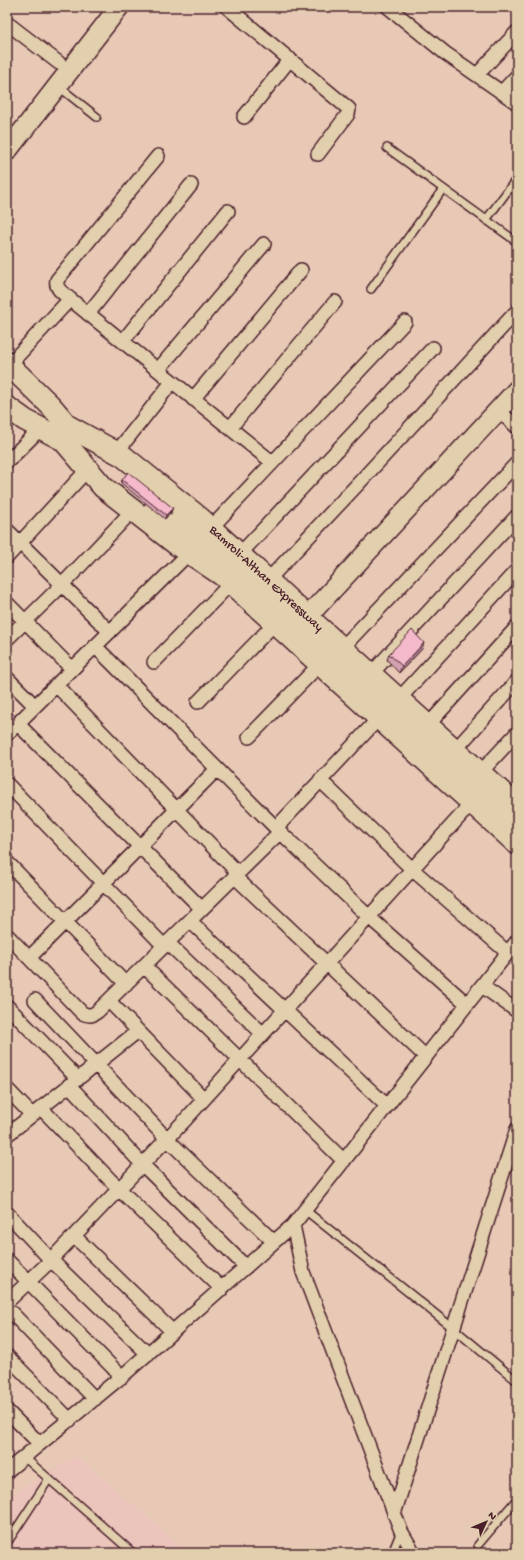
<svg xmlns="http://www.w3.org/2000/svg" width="524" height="1560" font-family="'Gochi Hand',sans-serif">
  <rect width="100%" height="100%" fill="#e7c9b6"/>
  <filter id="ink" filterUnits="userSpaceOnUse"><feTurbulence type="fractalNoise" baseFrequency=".025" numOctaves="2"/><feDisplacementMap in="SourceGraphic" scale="8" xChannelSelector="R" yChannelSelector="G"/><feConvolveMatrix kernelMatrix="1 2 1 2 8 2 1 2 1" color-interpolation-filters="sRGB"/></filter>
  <g filter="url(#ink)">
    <path fill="#ebc4bc" d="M 76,1456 L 189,1553 L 7,1553 L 7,1498 Z"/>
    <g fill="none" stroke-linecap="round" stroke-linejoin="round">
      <g stroke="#4a1f2b" stroke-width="10">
        <path id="lane" d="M 58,86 L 97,117
          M 387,148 L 517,242
          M 486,220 L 517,178
          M 371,289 L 443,189
          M 305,1210 L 453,1328 L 517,1381
          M 24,1457 L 133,1553
          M 7,1543 L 49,1479
          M 478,1545 L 517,1499
          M 392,1553 L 401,1531"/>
      </g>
      <g stroke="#4a1f2b" stroke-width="16">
        <path id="street" d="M 227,7 L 349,109 L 348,114 L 318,154
          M 388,7 L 445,53 L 517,103
          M 7,23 L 59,63
          M 477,75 L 517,32
          M 502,92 L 517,76
          M 244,117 L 290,59
          M 158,156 L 57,280 C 55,289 63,293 70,299 L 272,462
          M 88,314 L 191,185
          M 123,341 L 228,211
          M 9,365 L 70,299
          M 158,370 L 264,244
          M 193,399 L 301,270
          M 498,410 L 517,427
          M 230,428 L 335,302
          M 116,453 L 172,382
          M 7,462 L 41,428
          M 211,528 L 405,322
          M 7,530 L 110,632
          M 240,554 L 433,348
          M 7,557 L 88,469
          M 268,580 L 358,484 L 517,311
          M 7,603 L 72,669
          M 7,639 L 62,585 L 133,510
          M 95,646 L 276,828 L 369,917 L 467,1004
          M 342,648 L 517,463
          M 154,662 L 231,583
          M 371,674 L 517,516
          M 7,678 L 35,706
          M 56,685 L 238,873
          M 399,699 L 517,570
          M 198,702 L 275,623
          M 18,724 L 202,909
          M 428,725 L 517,627
          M 7,734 L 189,553
          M 249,737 L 320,664
          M 455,750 L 517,681
          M 480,773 L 517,733
          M 320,780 L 412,869 L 508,953
          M 7,784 L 164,946
          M 276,828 L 379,718
          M 7,862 L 126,984
          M 235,877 L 426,1057
          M 190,921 L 387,1106
          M 7,935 L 82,1013 C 89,1016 92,1016 98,1011 L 280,832
          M 168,943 L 263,1034
          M 29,958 L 217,769
          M 144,966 L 344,1161
          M 482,986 L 517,1011
          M 35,1000 L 167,1139 L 274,1242
          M 109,1001 L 204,1099
          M 7,1006 L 78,1079
          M 69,1085 L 142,1164 L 246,1267
          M 7,1089 L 32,1115
          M 41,1108 L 119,1189 L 222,1289
          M 7,1135 L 138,1031
          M 7,1213 L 51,1260 L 148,1354
          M 293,1225 L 303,1272 L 401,1531 L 414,1553
          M 74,1236 L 173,1332
          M 7,1260 L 122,1377
          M 7,1302 L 45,1266 L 186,1119 L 472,803
          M 7,1308 L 95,1399
          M 7,1356 L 70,1420
          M 7,1411 L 40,1444
          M 7,1471 L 127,1372 L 293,1225 L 517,941
          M 394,1514 L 517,1129"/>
      </g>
      <g stroke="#4a1f2b" stroke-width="22">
        <path id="secondary" d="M 7,151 L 119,7
          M 151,512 L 179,533 L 208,551
          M 181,514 L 190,522 L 232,565 L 517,829
          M 297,628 L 517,390"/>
      </g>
      <g stroke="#4a1f2b" stroke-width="24">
        <g id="primary">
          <path id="s1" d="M 7,363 L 51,406 L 68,426 L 123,456 L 200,518 L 301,611 L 517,806"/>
          <path d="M 7,407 L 25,420 L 63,440 L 103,487 L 176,544 L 222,575 L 517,844"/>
        </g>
      </g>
      <use href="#lane" stroke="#e2cfad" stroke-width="7"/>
      <use href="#street" stroke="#e2cfad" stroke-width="13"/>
      <use href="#secondary" stroke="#e2cfad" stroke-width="19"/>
      <use href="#primary" stroke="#e2cfad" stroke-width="21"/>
    </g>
    <path fill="#d2a0af" stroke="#4a1f2b" d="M 122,480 L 171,511 L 165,519 L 121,483 Z
      M 422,649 L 399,673 L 387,660 L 389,654 Z"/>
    <path fill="#ab828e" stroke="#4a1f2b" d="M 173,508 L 171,511 L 165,519 L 166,515 Z
      M 424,643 L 422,649 L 399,673 L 402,666 Z
      M 15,716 L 13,723 L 7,729 L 7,724 Z"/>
    <path fill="#f4bacb" stroke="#4a1f2b" d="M 128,472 L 173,508 L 166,515 L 122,480 Z
      M 412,630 L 424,643 L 402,666 L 389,654 Z
      M 7,708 L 15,716 L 7,724 Z"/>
  </g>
  <g text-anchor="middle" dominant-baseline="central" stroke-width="3" stroke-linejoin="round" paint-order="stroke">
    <g font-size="13" fill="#4a1f2b" stroke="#e2cfad">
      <text stroke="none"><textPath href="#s1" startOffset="339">Bamroli-Althan Expressway</textPath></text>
    </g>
  </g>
  <rect width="524" height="1560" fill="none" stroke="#e2cfad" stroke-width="24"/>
  <rect x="12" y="12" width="500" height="1536" fill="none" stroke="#4a1f2b" stroke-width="1.5" filter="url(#ink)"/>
  <g transform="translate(486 1522) rotate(46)" stroke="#e2cfad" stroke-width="3" paint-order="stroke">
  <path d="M0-3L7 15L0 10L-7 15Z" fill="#4a1f2b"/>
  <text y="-6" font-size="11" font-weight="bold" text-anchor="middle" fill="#4a1f2b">N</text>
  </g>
</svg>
